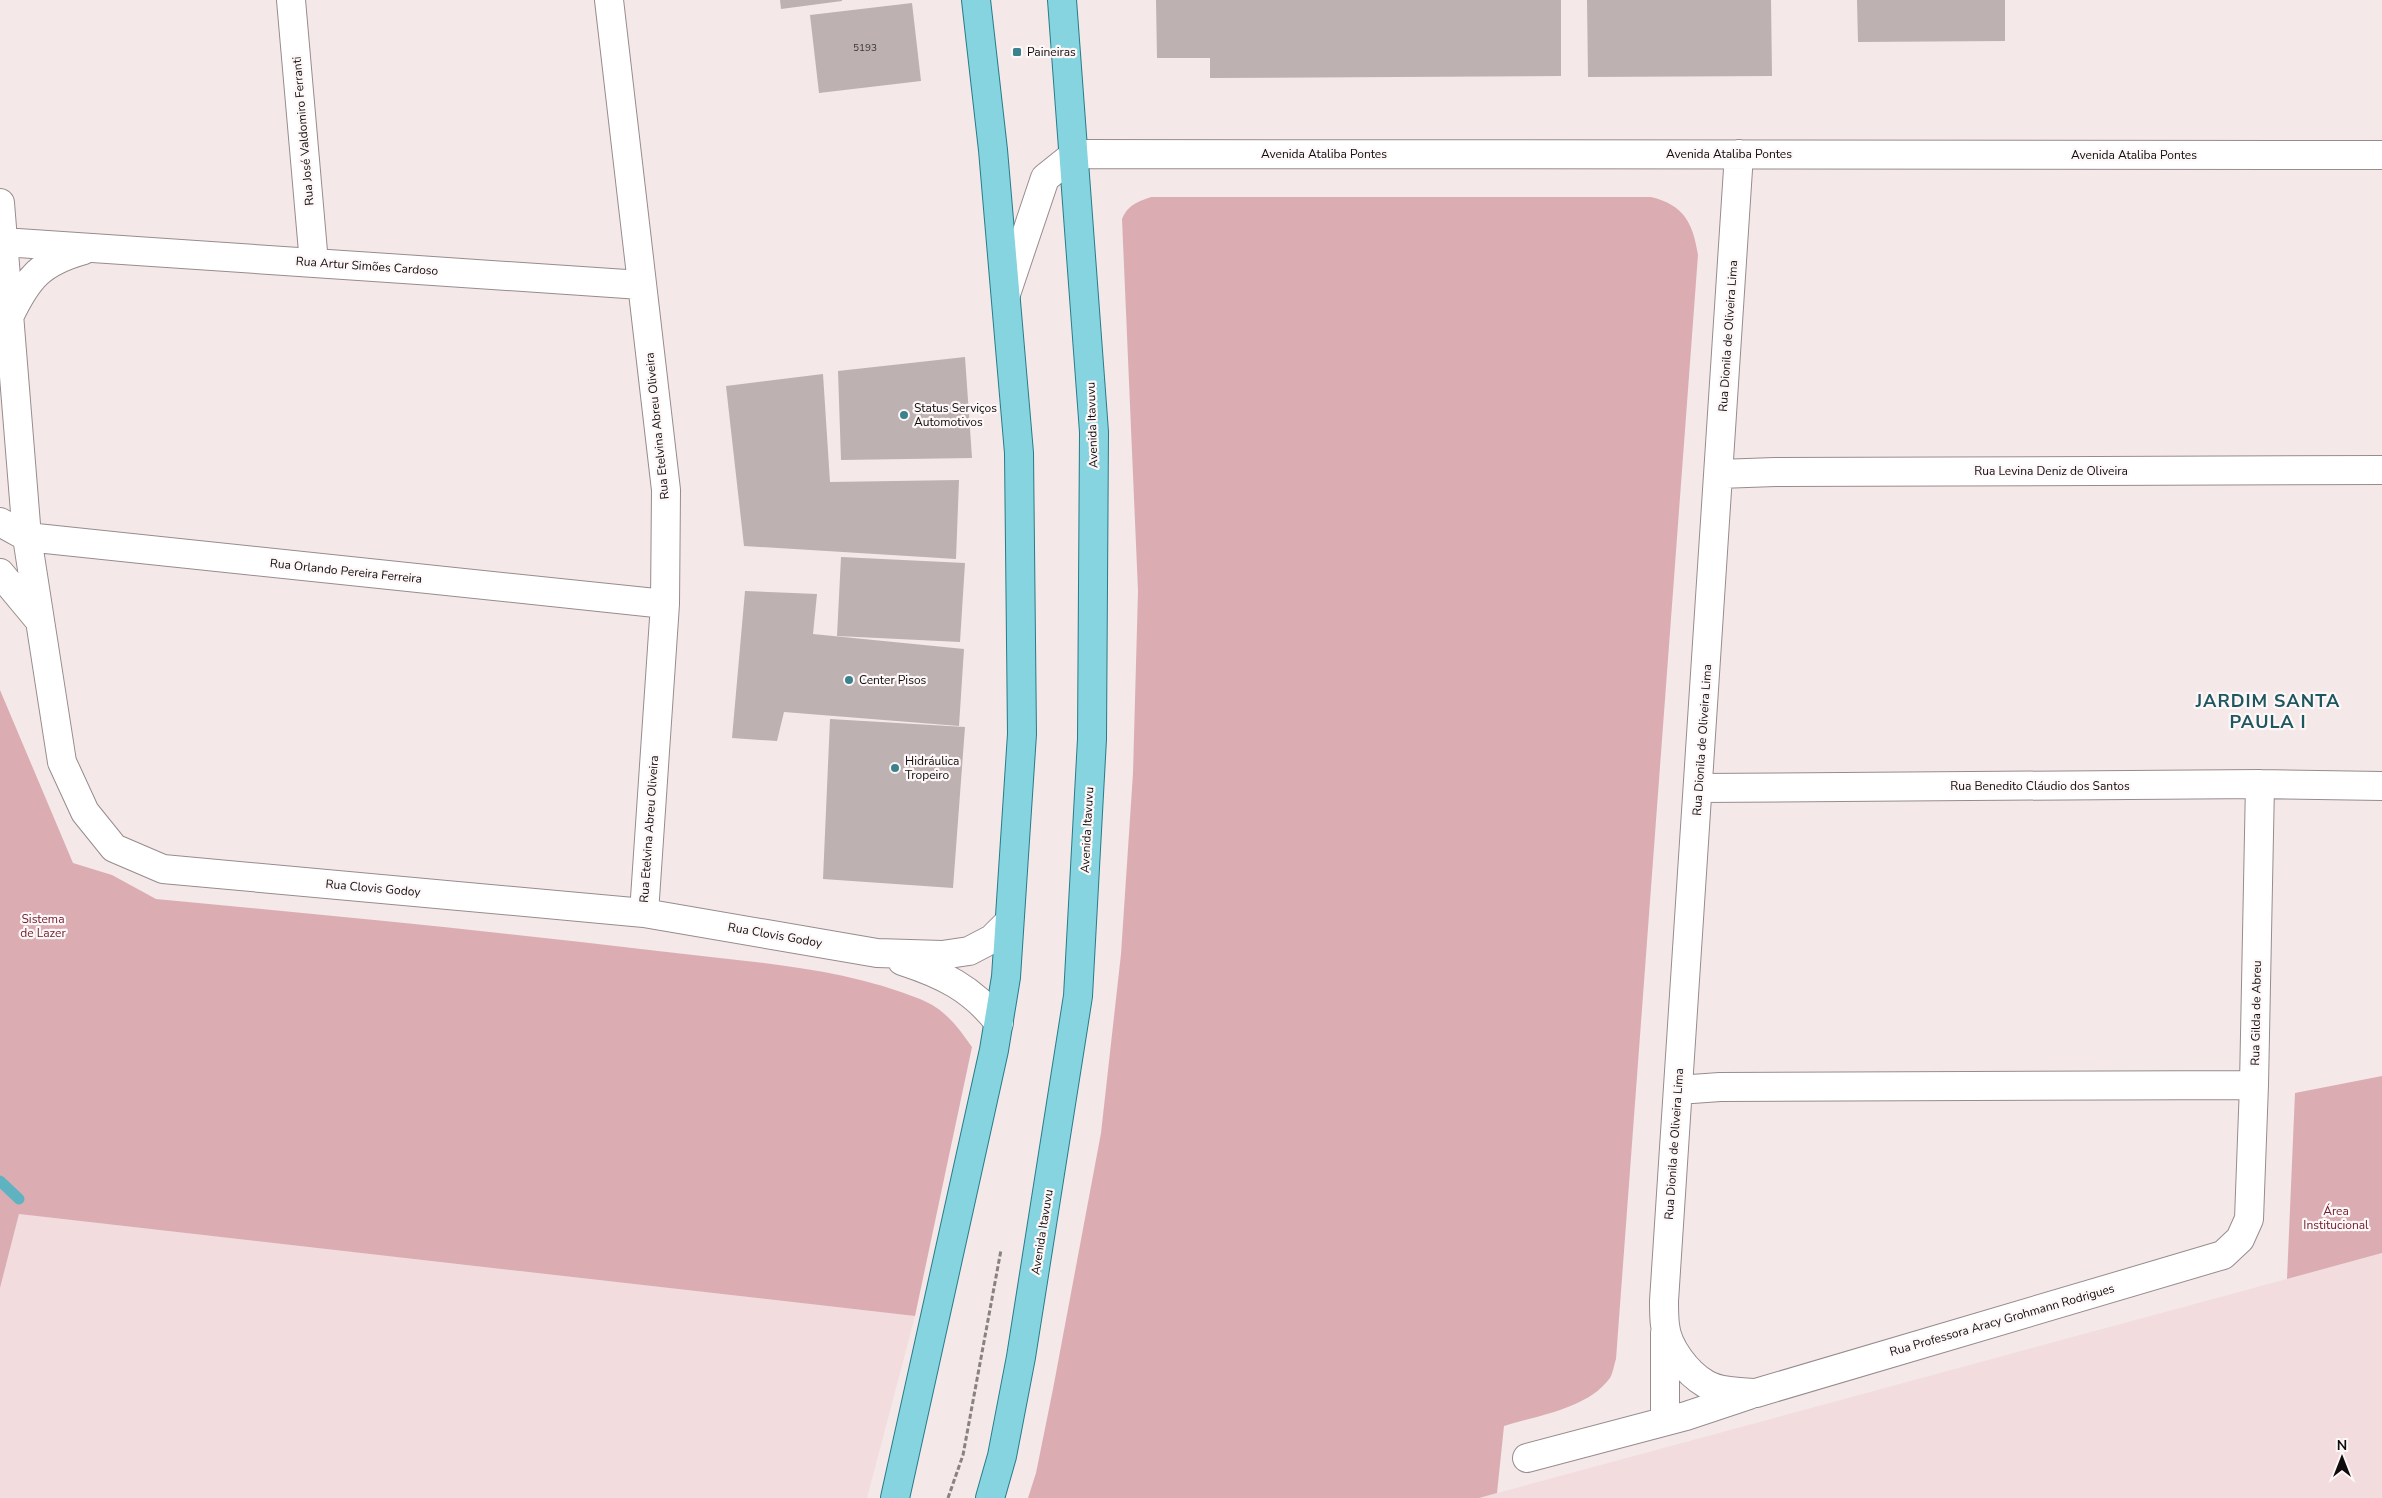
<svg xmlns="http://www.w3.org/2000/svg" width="2382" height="1498" font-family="'Nunito Sans',sans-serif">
  <rect width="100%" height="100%" fill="#f4e8e9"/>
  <path fill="#f2dcde" d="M 19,1214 L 915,1316 L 867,1498 L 0,1498 L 0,1288 Z
    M 2382,1253 L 2382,1498 L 1479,1498 L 2287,1279 Z"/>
  <path fill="#dbadb2" d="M 1151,197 L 1651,197 C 1684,205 1693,223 1698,255 L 1616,1359 C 1614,1365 1613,1373 1610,1378 C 1587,1409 1539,1415 1504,1426 L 1497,1493 L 1479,1498 L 1028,1498 L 1036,1473 L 1053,1389 L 1101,1133 L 1121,954 L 1133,773 L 1138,591 L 1122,219 C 1128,205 1137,202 1151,197 Z
    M 0,690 L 73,863 L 112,875 L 156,899 C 324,915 491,931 658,951 C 746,962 838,966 920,999 C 945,1009 957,1026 972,1047 L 915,1316 L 19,1214 L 0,1288 Z
    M 2382,1076 L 2382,1253 L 2287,1279 L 2295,1093 Z"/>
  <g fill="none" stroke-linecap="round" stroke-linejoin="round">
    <path stroke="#5fb2c0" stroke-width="11" d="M 0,1181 L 19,1199"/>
  </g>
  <path fill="#bdb1b2" d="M 780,0 L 842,0 L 842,1 L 781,9 Z
    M 1156,0 L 1561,0 L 1561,76 L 1210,78 L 1210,58 L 1157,58 Z
    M 1587,0 L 1771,0 L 1772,76 L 1588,77 Z
    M 1857,0 L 2005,0 L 2005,41 L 1858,42 Z
    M 912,3 L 921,81 L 819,93 L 810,15 Z
    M 965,357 L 972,458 L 841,460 L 838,371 Z
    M 823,374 L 830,482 L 959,480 L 956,559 L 744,546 L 726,386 Z
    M 841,557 L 965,563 L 960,642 L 837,636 Z
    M 745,591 L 817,594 L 813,634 L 964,649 L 959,726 L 784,712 L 777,741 L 732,738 Z
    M 830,719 L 965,727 L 953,888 L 823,879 Z"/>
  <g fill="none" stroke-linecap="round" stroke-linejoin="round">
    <g stroke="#978c8d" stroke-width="30">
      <path id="minor" d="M 291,0 L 314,263
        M 609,0 L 666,490 L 665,604 L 644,913
        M 1739,154 L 1664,1301 C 1664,1309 1664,1317 1665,1325 C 1667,1347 1687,1373 1706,1384 C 1720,1392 1740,1392 1756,1393 L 2223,1255 L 2240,1239 L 2249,1219 L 2254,1085 L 2260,784
        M 0,203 L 27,537 L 62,762 L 85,812 L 114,848 L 163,869 L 644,913 L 877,953 L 942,955 L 969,951 L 992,939 L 1009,922
        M 3,242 L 641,285
        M 1006,294 L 1045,178 L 1075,154 L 2382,155
        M 9,317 C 28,277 41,262 84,250
        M 1719,474 L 1775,472 L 2382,470
        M 0,522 L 27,537 L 665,604
        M 0,573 L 39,620
        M 1699,788 L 2260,784 L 2382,786
        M 902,961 C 942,974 972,988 999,1023
        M 1678,1090 L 1720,1087 L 2254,1085
        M 1665,1333 L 1665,1421
        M 1527,1458 L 1686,1416 L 1749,1395"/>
    </g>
    <g stroke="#277c88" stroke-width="30">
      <path id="major" d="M 895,1498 L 994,1050 L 1006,977 L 1022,734 L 1019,453 L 993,150 L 976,0
        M 990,1498 L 1002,1456 L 1021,1357 L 1078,996 L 1092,739 L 1094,432 L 1062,0"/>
    </g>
    <path stroke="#898182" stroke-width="3" stroke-dasharray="5 2.5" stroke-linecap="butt" d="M 948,1498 L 963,1455 L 1001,1250"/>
    <use href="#minor" stroke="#fff" stroke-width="28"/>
    <use href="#major" stroke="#85d4e0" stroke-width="28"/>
  </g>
  <g fill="#3c828e" stroke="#fef7f7" stroke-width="2">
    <rect x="1012" y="47" width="10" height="10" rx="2.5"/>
    <circle cx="904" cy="415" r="5"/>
    <circle cx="849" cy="680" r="5"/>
    <circle cx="895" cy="768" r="5"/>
  </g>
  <g text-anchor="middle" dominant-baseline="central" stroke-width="4.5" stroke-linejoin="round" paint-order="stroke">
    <g font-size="10" fill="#3b3536">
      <text x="865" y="48">5193</text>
    </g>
    <g font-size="12" fill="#100c0d" stroke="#fef7f7" text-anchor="start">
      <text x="1027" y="52">Paineiras</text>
      <text x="914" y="408">Status Serviços<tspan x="914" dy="14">Automotivos</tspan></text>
      <text x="859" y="680">Center Pisos</text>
      <text x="905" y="761">Hidráulica<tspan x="905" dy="14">Tropeiro</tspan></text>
    </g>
    <g font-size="12" fill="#100c0d" stroke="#fef7f7">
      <text transform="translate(303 131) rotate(-95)">Rua José Valdomiro Ferranti</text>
      <text x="1324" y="154">Avenida Ataliba Pontes</text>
      <text x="1729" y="154">Avenida Ataliba Pontes</text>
      <text x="2134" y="155">Avenida Ataliba Pontes</text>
      <text transform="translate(367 266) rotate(4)">Rua Artur Simões Cardoso</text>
      <text transform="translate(1728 336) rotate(-86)">Rua Dionila de Oliveira Lima</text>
      <text transform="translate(1092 425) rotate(-92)">Avenida Itavuvu</text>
      <text transform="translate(657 426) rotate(-96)">Rua Etelvina Abreu Oliveira</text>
      <text x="2051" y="471">Rua Levina Deniz de Oliveira</text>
      <text transform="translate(346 571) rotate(6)">Rua Orlando Pereira Ferreira</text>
      <text transform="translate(1702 740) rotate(-86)">Rua Dionila de Oliveira Lima</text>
      <text x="2040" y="786">Rua Benedito Cláudio dos Santos</text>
      <text transform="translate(649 829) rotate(-86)">Rua Etelvina Abreu Oliveira</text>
      <text transform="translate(1087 830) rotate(-87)">Avenida Itavuvu</text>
      <text transform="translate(373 888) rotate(5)">Rua Clovis Godoy</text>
      <text transform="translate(775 935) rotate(10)">Rua Clovis Godoy</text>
      <text transform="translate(2256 1013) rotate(-89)">Rua Gilda de Abreu</text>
      <text transform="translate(1674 1144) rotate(-86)">Rua Dionila de Oliveira Lima</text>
      <text transform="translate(1042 1232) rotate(-81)">Avenida Itavuvu</text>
      <text transform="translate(2002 1320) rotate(-16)">Rua Professora Aracy Grohmann Rodrigues</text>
    </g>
    <g font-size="12" fill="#712032" stroke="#fef7f7">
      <text x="43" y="919">Sistema<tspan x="43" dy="14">de Lazer</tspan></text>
      <text x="2336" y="1211">Área<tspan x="2336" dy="14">Institucional</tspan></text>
    </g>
    <g font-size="18" font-weight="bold" letter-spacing="1" fill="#1e5760" stroke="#fef7f7">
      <text x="2268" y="701">JARDIM SANTA<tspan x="2268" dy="21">PAULA I</tspan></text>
    </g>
  </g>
  <g transform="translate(2342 1458)" stroke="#fef7f7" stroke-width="4" paint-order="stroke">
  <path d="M0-4L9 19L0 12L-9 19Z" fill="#100c0d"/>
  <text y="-8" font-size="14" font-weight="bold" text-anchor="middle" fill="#100c0d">N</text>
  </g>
</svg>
